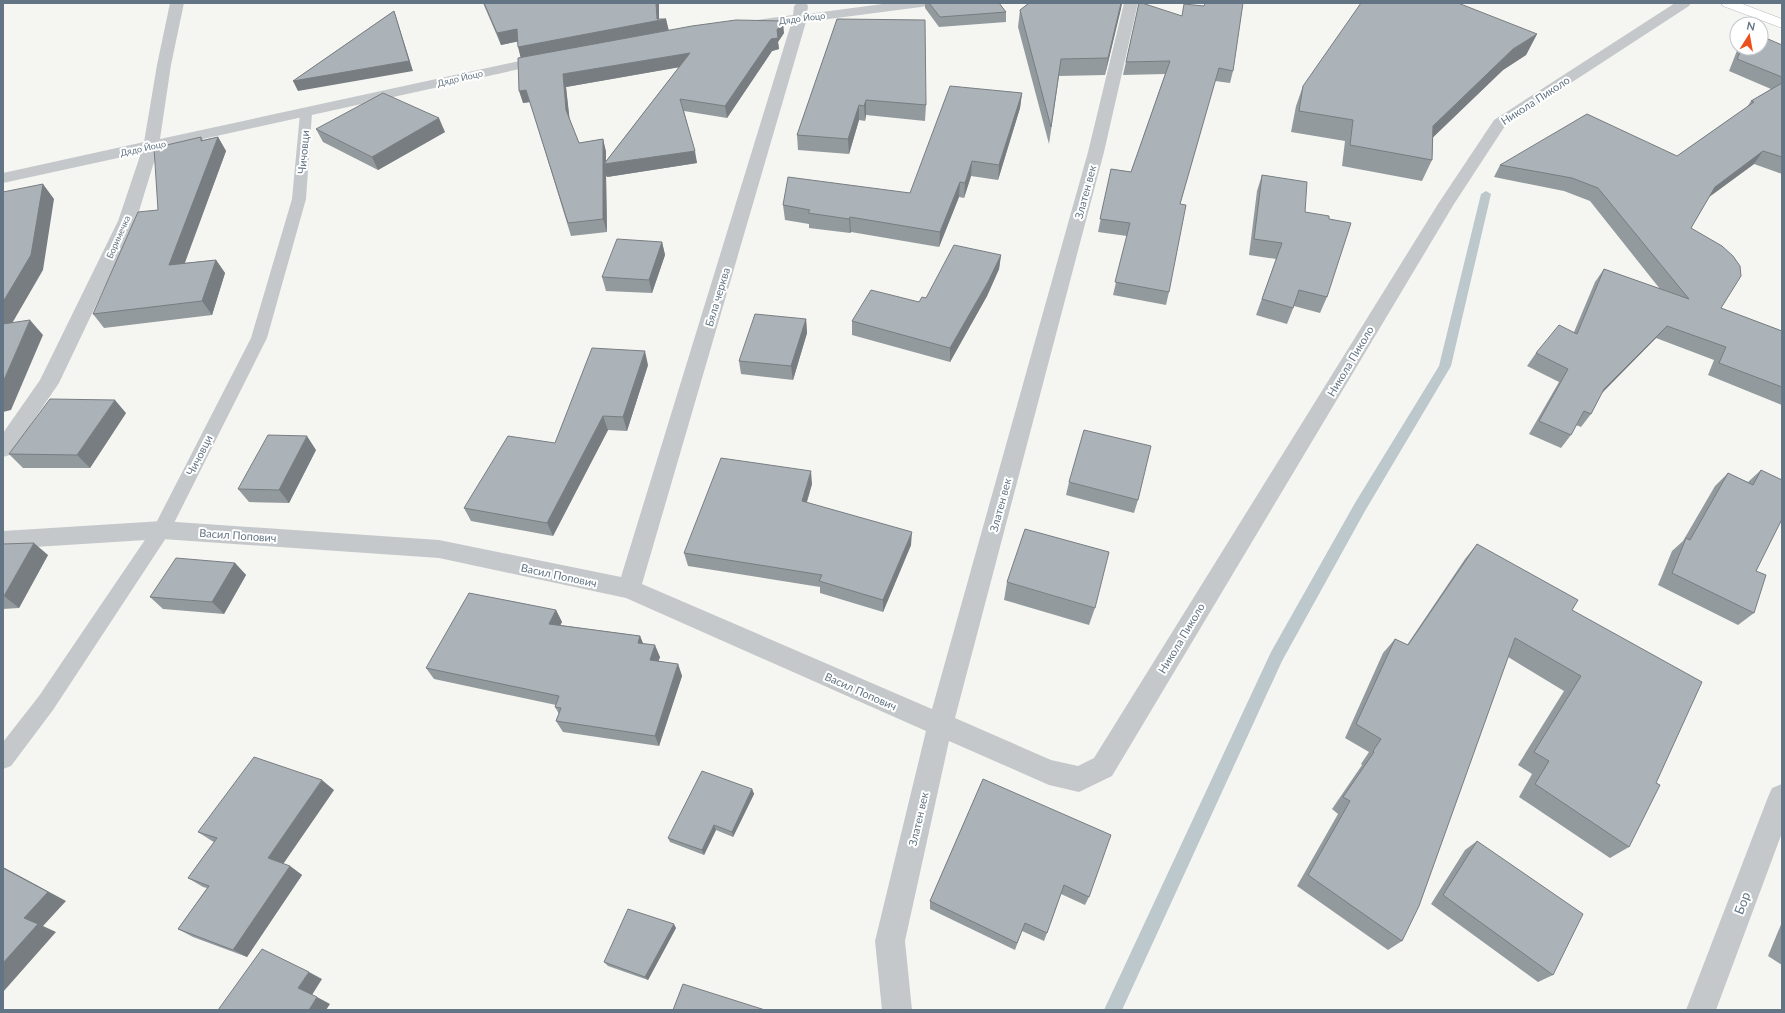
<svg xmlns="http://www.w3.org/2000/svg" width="1785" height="1013" font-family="Lato,sans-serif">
  <rect width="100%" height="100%" fill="#f5f6f1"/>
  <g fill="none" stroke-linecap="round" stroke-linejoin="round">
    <path fill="#bcc8cc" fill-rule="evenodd" d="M 1486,191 L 1491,194 L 1451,366 L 1365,511 L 1282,661 L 1122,1010 L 1104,1010 L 1271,652 L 1355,503 L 1439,366 L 1481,194 Z"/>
    <g stroke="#b4babe" stroke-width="1">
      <path id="secondary" d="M 1721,3 L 1740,3 L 1782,19 L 1782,28 L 1723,6 Z"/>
    </g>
    <path fill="#c5c8cb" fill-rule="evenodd" d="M 306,109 L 310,110 L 312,113 L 306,199 L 267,338 L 168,535 L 53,710 L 11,766 L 3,769 L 3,742 L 39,696 L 155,525 L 251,338 L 292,199 L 300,113 L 302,110 Z"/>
    <path fill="#c5c8cb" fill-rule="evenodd" d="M 170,3 L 184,3 L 171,65 L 160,139 L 547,55 L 552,56 L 554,59 L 552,62 L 547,63 L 158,149 L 136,221 L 59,383 L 10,455 L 3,457 L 3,433 L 40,380 L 118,221 L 141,153 L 3,183 L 3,173 L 144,142 L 157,65 Z
      M 797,3 L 806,3 L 808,6 L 807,14 L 890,3 L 928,3 L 926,6 L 921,7 L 806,22 L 642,584 L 932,709 L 1088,152 L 1124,3 L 1138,3 L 1104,152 L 955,718 L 1051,760 L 1078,766 L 1094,758 L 1438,204 L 1494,120 L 1675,3 L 1691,3 L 1689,6 L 1505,126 L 1454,204 L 1112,776 L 1079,792 L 1049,785 L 949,741 L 905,941 L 912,1010 L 882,1010 L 875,941 L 926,731 L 626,598 L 439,558 L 162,539 L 3,549 L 3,531 L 162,521 L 439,540 L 621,577 L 791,24 L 750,29 L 745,28 L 743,25 L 745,22 L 750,21 L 793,15 L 794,6 Z
      M 1782,784 L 1782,833 L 1716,1010 L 1686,1010 L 1768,797 L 1772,788 Z"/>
    <use href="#secondary" fill="#fff" fill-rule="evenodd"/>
  </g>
  <path fill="#939a9e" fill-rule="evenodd" d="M 483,3 L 659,3 L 659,19 L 666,19 L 668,30 L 784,33 L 778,42 L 779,49 L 772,51 L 727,118 L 684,111 L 697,163 L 607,177 L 606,175 L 607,232 L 571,236 L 530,102 L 523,103 L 521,57 L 517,41 L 501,45 ZM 679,67 L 606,161 L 606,152 L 603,139 L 579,143 L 569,118 L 566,87 Z
    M 925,3 L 999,3 L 1006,12 L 1006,22 L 939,27 L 925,8 Z
    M 1029,3 L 1122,3 L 1105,75 L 1059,76 L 1049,144 L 1018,27 L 1020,10 Z
    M 1139,3 L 1233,71 L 1230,83 L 1215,81 L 1202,126 L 1180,204 L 1169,292 L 1166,305 L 1113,295 L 1127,236 L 1098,232 L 1111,169 L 1131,172 L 1165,74 L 1123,75 Z
    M 837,19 L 926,105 L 925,121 L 866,115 L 865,121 L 859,120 L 849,154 L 798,150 L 797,135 Z
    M 1537,34 L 1526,55 L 1503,70 L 1433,137 L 1432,160 L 1422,181 L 1342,166 L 1345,141 L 1291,132 L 1296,106 L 1303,86 Z
    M 1782,45 L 1782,174 L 1754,164 L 1709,197 L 1691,228 L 1721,308 L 1782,331 L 1782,405 L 1708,375 L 1714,360 L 1656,338 L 1601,394 L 1591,414 L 1581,427 L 1576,425 L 1571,435 L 1561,448 L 1529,434 L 1559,382 L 1527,366 L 1536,353 L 1574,332 L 1595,282 L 1604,269 L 1660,289 L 1590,201 L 1564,191 L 1494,177 L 1500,165 L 1677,156 L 1747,107 L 1751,101 L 1771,89 L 1729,71 L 1738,48 L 1761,48 Z
    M 1022,93 L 1020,108 L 998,180 L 971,176 L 964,198 L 959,197 L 939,247 L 851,232 L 850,233 L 809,228 L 809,224 L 785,220 L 783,205 L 910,193 Z
    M 316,129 L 445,132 L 378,170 L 323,142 Z
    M 201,137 L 203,140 L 218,137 L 226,151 L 184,263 L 216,260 L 225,273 L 212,315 L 104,328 L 93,314 L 158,210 Z
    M 1262,175 L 1305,212 L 1329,219 L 1327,297 L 1320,313 L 1294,306 L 1287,324 L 1256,315 L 1276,259 L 1249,255 L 1257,191 Z
    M 662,242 L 665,255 L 652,293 L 606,291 L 602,277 Z
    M 1001,255 L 999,269 L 987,296 L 950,362 L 852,335 L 852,321 L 919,302 Z
    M 806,319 L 807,333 L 793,380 L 741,374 L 739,361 Z
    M 648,365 L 627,431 L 608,430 L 553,536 L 471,521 L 464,508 L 555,443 Z
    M 126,413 L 90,468 L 23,468 L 9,454 Z
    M 316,450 L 289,503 L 249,502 L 238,489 Z
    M 1761,470 L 1754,613 L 1738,625 L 1658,585 L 1672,551 L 1683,541 L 1715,486 L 1728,473 L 1748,482 Z
    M 1069,482 L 1138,500 L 1134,513 L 1066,495 Z
    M 812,484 L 807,502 L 911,545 L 883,612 L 820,593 L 820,587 L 688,566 L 684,553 Z
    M 3,544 L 48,555 L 19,608 L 3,609 Z
    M 1477,544 L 1572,610 L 1656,783 L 1629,847 L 1610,858 L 1519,797 L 1532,774 L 1518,765 L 1564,691 L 1508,657 L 1402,941 L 1388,950 L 1297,886 L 1338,814 L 1332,809 L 1362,765 L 1361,764 L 1369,752 L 1345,738 L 1383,653 L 1395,639 L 1407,645 L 1465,559 Z
    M 235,563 L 246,575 L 224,614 L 163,609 L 150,597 Z
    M 1007,582 L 1095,608 L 1089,625 L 1004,600 Z
    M 556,610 L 562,622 L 560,625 L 640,636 L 643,644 L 660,657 L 658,661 L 678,664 L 682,676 L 659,746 L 563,732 L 556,721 L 559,714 L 555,707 L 556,705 L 434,679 L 426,668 Z
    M 983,779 L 1089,897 L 1085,905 L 1061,894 L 1047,933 L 1044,941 L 1022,931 L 1015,950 L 930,909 L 930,901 Z
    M 752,789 L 754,794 L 733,837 L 716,830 L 704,855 L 670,842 L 668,838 Z
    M 334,790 L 283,864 L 290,866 L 302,875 L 247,957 L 193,937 L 178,929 L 207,888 L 203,887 L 188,878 L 214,842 L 212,841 L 198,832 Z
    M 1477,841 L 1553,975 L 1538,982 L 1431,904 L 1465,850 Z
    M 1782,922 L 1782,965 L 1768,956 Z
    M 676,928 L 648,980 L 608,966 L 604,962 Z"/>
  <path fill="#787d81" d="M 656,3 L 659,3 L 659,21 L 666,19 L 669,31 L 521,59 L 518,47 L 657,19 Z
    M 1121,3 L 1122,3 L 1121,9 L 1105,75 L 1108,58 Z
    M 394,11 L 397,20 L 413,71 L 298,91 L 293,81 Z
    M 783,21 L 784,33 L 778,42 L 779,49 L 772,51 L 727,118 L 725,106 Z
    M 517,29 L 521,41 L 501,45 L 497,33 Z
    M 1537,34 L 1526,55 L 1503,70 L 1423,147 L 1433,126 L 1513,49 Z
    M 690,53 L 692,65 L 566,87 L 570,122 L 566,110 L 563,74 Z
    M 526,90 L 530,102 L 523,103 L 519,91 Z
    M 1022,93 L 1020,108 L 998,180 L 999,165 Z
    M 866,100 L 866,115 L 865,121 L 864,106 Z
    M 859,105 L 859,120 L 849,154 L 848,139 Z
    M 439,118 L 445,132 L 378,170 L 372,157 Z
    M 218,137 L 226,151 L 179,279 L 169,265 Z
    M 603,139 L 606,152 L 606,164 L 695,151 L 697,163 L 607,177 L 606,175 L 607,232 L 603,219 Z
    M 1763,151 L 1754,164 L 1705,200 L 1715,187 Z
    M 972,161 L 971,176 L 964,198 L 965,183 Z
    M 960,182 L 959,197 L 939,247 L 940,232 Z
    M 43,184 L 54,199 L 43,270 L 3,339 L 3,302 Z
    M 850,217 L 851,232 L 850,233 L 849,219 Z
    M 662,242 L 665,255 L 652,293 L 649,280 Z
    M 1001,255 L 999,269 L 987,296 L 950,362 L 950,348 Z
    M 216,260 L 225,273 L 212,315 L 202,301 Z
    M 806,319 L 807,333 L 793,380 L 791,366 Z
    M 30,320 L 43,335 L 11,410 L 3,412 L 3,382 Z
    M 1667,326 L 1656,338 L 1594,401 L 1604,389 Z
    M 645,351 L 648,365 L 627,431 L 623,417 Z
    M 115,400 L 126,413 L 90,468 L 77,455 Z
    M 603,416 L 608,430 L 553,536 L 547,523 Z
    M 307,436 L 316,450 L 289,503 L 279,490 Z
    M 811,471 L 812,484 L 803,514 L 802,501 Z
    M 912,532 L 911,545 L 883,612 L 883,600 Z
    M 34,543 L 48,555 L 19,608 L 4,596 Z
    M 235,563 L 246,575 L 224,614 L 212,602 Z
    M 556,610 L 562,622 L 555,636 L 549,624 Z
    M 640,636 L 645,648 L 638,643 Z
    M 655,645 L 660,657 L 655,672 L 650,660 Z
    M 678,664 L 682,676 L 659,746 L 655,736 Z
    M 322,780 L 334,790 L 281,867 L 268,858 Z
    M 752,789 L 754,794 L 733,837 L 732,832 Z
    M 714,825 L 716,830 L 704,855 L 702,850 Z
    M 290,866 L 302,875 L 247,957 L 233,950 Z
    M 3,867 L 66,901 L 43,926 L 56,932 L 3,992 L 3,963 L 24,918 Z
    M 674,924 L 676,928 L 648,980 L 645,977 Z
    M 309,972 L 322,979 L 312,995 L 298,988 Z
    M 317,997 L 330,1004 L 326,1010 L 309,1010 Z"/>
  <path fill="#abb3b8" stroke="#787d81" d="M 484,3 L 656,3 L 657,19 L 666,19 L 518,47 L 517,29 L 497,33 Z
    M 929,3 L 999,3 L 1006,12 L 940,17 Z
    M 1029,3 L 1121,3 L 1108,58 L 1061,59 L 1051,127 L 1020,10 Z
    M 1139,3 L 1142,3 L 1182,16 L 1184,4 L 1204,6 L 1205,3 L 1243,3 L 1233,71 L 1219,68 L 1180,204 L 1186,205 L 1169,292 L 1115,282 L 1130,223 L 1100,219 L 1111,169 L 1131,172 L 1170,61 L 1126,62 Z
    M 1361,3 L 1458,3 L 1537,34 L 1513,49 L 1433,126 L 1432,160 L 1350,145 L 1353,120 L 1299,111 L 1303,86 Z
    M 394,11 L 409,61 L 293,81 Z
    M 837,19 L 925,20 L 926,105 L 866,100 L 864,106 L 859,105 L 848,139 L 797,135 Z
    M 736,20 L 783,21 L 777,30 L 778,38 L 771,39 L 725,106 L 680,99 L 695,151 L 604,164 L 690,53 L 563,74 L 566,110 L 579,143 L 603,139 L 603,219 L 568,223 L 526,90 L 519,91 L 518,58 L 692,26 Z
    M 1761,36 L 1782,45 L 1782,77 L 1737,59 L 1742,48 L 1761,48 Z
    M 1782,83 L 1782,157 L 1763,151 L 1715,187 L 1691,228 L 1722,246 L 1733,256 L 1740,266 L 1741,276 L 1721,308 L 1782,331 L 1782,387 L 1719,363 L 1726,347 L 1667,326 L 1604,389 L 1591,414 L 1584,411 L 1571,435 L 1539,421 L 1568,369 L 1536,353 L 1559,325 L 1577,334 L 1604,269 L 1689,299 L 1598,188 L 1572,178 L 1500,165 L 1587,114 L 1677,156 L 1754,102 L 1751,101 Z
    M 950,86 L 1022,93 L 999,165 L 972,161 L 965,183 L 960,182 L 940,232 L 850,217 L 849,219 L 808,213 L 810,210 L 783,205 L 788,177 L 910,193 Z
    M 383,93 L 439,118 L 372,157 L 316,129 Z
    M 201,137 L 201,141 L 218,137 L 169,265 L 216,260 L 202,301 L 93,314 L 138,212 L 158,210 L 154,148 Z
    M 1262,175 L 1307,182 L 1305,212 L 1329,216 L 1329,219 L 1351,223 L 1327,297 L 1299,290 L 1293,308 L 1262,299 L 1282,243 L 1254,239 Z
    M 43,184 L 31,255 L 3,302 L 3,192 Z
    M 617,239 L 662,242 L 649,280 L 602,277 Z
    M 954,245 L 1001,255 L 988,282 L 950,348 L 852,321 L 871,290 L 919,302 L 922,297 L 926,298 Z
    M 755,314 L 806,319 L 791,366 L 739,361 Z
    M 30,320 L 3,382 L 3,324 Z
    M 592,348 L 645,351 L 623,417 L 603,416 L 547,523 L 464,508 L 508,436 L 555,443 Z
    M 50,399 L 115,400 L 77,455 L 9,454 Z
    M 1084,430 L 1151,446 L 1138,500 L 1069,482 Z
    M 268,435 L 307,436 L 279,490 L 238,489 Z
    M 721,458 L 811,471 L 802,501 L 912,532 L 883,600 L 819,581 L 822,575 L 684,553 Z
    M 1761,470 L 1782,480 L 1782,519 L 1756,571 L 1766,575 L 1754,613 L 1672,573 L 1686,538 L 1690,540 L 1728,473 L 1753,485 Z
    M 1025,529 L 1109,552 L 1095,608 L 1007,582 Z
    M 34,543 L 4,596 L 3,596 L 3,544 Z
    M 1477,544 L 1578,600 L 1572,610 L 1702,682 L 1656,783 L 1660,785 L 1629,847 L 1535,784 L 1549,761 L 1534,752 L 1581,676 L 1515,638 L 1419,906 L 1402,941 L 1308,875 L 1350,801 L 1343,797 L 1374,752 L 1373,751 L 1381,739 L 1356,724 L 1395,639 L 1408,645 Z
    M 176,558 L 235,563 L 212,602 L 150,597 Z
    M 469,593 L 556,610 L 549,624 L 640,636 L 638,643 L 655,645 L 650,660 L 678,664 L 655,736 L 556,721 L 561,708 L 555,707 L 559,696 L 426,668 Z
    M 254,757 L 322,780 L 268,858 L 290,866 L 233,950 L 178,929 L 209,886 L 188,878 L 217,838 L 198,832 Z
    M 702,771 L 752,789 L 732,832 L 714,825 L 702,850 L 668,838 Z
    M 983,779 L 1111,835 L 1089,897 L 1064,885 L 1047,933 L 1025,923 L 1017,943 L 930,901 Z
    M 1477,841 L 1583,914 L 1553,975 L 1443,895 Z
    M 3,868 L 48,892 L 24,918 L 38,924 L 3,963 Z
    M 628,909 L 674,924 L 645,977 L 604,962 Z
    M 262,949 L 309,972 L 298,988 L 317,997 L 309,1010 L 218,1010 Z
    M 683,984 L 765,1010 L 673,1010 Z"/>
  <g text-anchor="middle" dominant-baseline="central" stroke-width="4" stroke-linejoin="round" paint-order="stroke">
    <g font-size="9" fill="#637584" stroke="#fff">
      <text transform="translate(802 18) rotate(-7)">Дядо Йоцо</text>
      <text transform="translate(460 78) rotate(-13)">Дядо Йоцо</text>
      <text transform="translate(143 148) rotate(-12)">Дядо Йоцо</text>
      <text transform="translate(118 237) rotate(-66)">Боримечка</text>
    </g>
    <g font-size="11" fill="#637584" stroke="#fff">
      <text transform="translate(1535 100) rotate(-33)">Никола Пиколо</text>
      <text transform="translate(303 152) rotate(-85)">Чичовци</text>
      <text transform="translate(1085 192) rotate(-75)">Златен век</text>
      <text transform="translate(717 297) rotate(-73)">Бяла черква</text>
      <text transform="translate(1350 361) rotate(-59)">Никола Пиколо</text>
      <text transform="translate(199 455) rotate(-63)">Чичовци</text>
      <text transform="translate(1000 505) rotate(-75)">Златен век</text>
      <text transform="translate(238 535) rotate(4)">Васил Попович</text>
      <text transform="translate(559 575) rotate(12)">Васил Попович</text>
      <text transform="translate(1181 638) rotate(-59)">Никола Пиколо</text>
      <text transform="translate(861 691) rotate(24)">Васил Попович</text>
      <text transform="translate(918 819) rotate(-77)">Златен век</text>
    </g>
    <g font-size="13" fill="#637584" stroke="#fff">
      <text transform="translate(1742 903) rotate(-69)">Бор</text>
    </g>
  </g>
  <rect width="1785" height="1013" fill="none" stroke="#637584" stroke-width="8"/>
  <g transform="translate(1749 36) rotate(11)"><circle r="19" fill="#ffffff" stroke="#c1c8ce"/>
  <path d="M0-3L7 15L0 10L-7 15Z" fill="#eb511c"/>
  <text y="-6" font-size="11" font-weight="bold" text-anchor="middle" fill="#637584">N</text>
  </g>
</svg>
